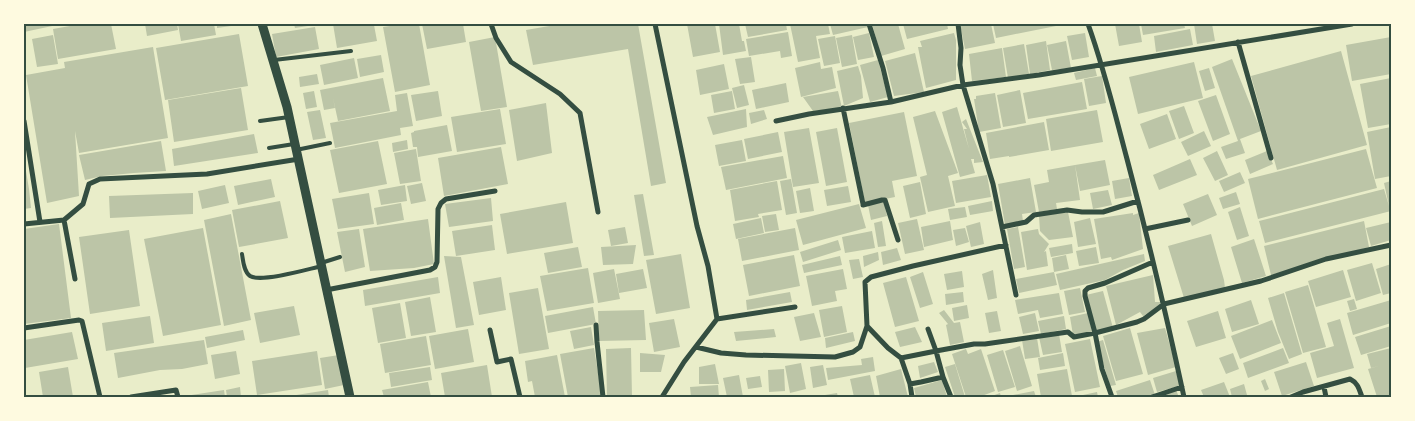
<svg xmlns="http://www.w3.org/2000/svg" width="1415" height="421" font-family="'Archivo Narrow',sans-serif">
  <rect width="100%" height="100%" fill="#e9edc9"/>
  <path fill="#bcc5a7" d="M 24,24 L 57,24 L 57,25 L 24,32 Z
    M 81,24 L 111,24 L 116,49 L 58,59 L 53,29 Z
    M 145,24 L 177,24 L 178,30 L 147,36 Z
    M 178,24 L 214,24 L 216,35 L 181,41 Z
    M 217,24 L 238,24 L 238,25 L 217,28 Z
    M 294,24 L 313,24 L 314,25 L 295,28 Z
    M 333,24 L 378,24 L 374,25 L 377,41 L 337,48 Z
    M 404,24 L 419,24 L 430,85 L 395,92 L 383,27 Z
    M 422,24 L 463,24 L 466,42 L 427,49 Z
    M 561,24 L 638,24 L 666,183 L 651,186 L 628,49 L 533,65 L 526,30 Z
    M 687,24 L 715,24 L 720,52 L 693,57 Z
    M 719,24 L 739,24 L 742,41 L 744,41 L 746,51 L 723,55 Z
    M 745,24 L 786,24 L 787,30 L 748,37 Z
    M 790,24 L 828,24 L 830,34 L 816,36 L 820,58 L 798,62 Z
    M 830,24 L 867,24 L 868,27 L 833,35 Z
    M 872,24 L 898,24 L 905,49 L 881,56 Z
    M 903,24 L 947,24 L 948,29 L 907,39 Z
    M 960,24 L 991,24 L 995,43 L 965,49 Z
    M 993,24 L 1061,24 L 1061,25 L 996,38 Z
    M 1115,24 L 1139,24 L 1142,42 L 1119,46 Z
    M 1141,24 L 1184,24 L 1185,28 L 1143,35 Z
    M 1194,24 L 1212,24 L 1215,41 L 1197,44 Z
    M 315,27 L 319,49 L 276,57 L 272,34 Z
    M 1190,29 L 1193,45 L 1156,52 L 1154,36 Z
    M 788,32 L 792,56 L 781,58 L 780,51 L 749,56 L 746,39 Z
    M 869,33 L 874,57 L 858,60 L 853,37 Z
    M 954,33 L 956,40 L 956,80 L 926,88 L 918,47 L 922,47 L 920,41 Z
    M 1085,33 L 1089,57 L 1072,60 L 1067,36 Z
    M 239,34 L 248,86 L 165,100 L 156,48 Z
    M 53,35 L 58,64 L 37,67 L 32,39 Z
    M 852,35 L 857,64 L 842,67 L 836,38 Z
    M 835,36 L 840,63 L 824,66 L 818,39 Z
    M 495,37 L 507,107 L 481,111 L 469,42 Z
    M 1391,37 L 1391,74 L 1352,81 L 1346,45 Z
    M 1046,41 L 1050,70 L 1030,74 L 1026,45 Z
    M 1066,41 L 1071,68 L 1052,70 L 1047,45 Z
    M 1024,44 L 1029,74 L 1008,78 L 1003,48 Z
    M 153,47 L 168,138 L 79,153 L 75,131 L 79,196 L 47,203 L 26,75 L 65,68 L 64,62 Z
    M 1002,48 L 1006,77 L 972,81 L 969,54 Z
    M 1341,51 L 1367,145 L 1277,170 L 1251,76 Z
    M 915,53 L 924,92 L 894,96 L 885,61 Z
    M 381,55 L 384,72 L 360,77 L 357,59 Z
    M 751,57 L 755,82 L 740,84 L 735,59 Z
    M 354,58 L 358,78 L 324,85 L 320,65 Z
    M 1232,59 L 1261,131 L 1240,139 L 1245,153 L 1226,159 L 1221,147 L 1238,141 L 1212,67 Z
    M 878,60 L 888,97 L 870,102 L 860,65 Z
    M 820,62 L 821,69 L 832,67 L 836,88 L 801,97 L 795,68 Z
    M 1194,62 L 1203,98 L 1138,114 L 1129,77 Z
    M 724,64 L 729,89 L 700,95 L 696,70 Z
    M 858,66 L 861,76 L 863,98 L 844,106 L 837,71 Z
    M 1095,68 L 1097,76 L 1076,80 L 1074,73 Z
    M 1209,68 L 1215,88 L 1205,91 L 1199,71 Z
    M 317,74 L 319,84 L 300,87 L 299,77 Z
    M 1102,76 L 1106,103 L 1089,106 L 1084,79 Z
    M 383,78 L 390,111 L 338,121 L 333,98 L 335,108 L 324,110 L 320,90 Z
    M 1391,78 L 1391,124 L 1368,128 L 1360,84 Z
    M 1082,82 L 1087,109 L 1028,119 L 1023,93 Z
    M 786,83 L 789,102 L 756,109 L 752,90 Z
    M 744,85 L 749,105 L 737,108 L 732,88 Z
    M 241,88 L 248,130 L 174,142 L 168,100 Z
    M 1020,90 L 1026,123 L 1003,127 L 997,95 Z
    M 314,91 L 317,107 L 306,109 L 303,93 Z
    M 438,91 L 442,116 L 416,121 L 411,95 Z
    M 732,91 L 735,109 L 714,113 L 711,95 Z
    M 838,91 L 842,108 L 813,111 L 803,97 Z
    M 407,93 L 413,126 L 400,128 L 401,135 L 335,148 L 330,123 L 397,111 L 395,95 Z
    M 995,93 L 1001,128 L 979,132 L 974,99 L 976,99 L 976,96 Z
    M 1216,95 L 1230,134 L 1213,141 L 1198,101 Z
    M 546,103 L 552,153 L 517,161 L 509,110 Z
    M 1184,106 L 1194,133 L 1179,139 L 1169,111 Z
    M 957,107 L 969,149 L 964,129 L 967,129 L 962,122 L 966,119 L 983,162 L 974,163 L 974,159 L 971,159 L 975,173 L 960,177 L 942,112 Z
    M 500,109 L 506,144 L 457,152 L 451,117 Z
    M 746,109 L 747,127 L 713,135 L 707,117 Z
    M 320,110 L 326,138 L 313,140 L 307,112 Z
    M 764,110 L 767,119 L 751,124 L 749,113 Z
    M 1097,110 L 1103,142 L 1051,151 L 1046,119 Z
    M 935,111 L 958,173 L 948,176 L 955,206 L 928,212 L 920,177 L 927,175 L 913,117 Z
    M 904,112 L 917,176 L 892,181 L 895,197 L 865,203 L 849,123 Z
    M 1167,114 L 1176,139 L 1149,149 L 1140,124 Z
    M 1044,122 L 1049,150 L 1009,157 L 1009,156 L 990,159 L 986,133 Z
    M 447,125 L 452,151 L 418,157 L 417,147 L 413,147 L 411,133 L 414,132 L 414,131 Z
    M 1391,127 L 1391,176 L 1375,179 L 1367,132 Z
    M 809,128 L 819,183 L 793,187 L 784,132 Z
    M 837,128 L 847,182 L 826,186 L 816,132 Z
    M 1204,131 L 1211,146 L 1188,156 L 1181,142 Z
    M 778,132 L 782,152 L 748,159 L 744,139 Z
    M 254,134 L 258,153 L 174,166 L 172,149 Z
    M 407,140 L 408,149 L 393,152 L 392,143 Z
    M 742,140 L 746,161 L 719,166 L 715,145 Z
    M 161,141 L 166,171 L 134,173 L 102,176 L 85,180 L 79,155 Z
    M 378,141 L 387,184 L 339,193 L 330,150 Z
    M 501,147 L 508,184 L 444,196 L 438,158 Z
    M 416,149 L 421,181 L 400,184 L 394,153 Z
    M 1366,149 L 1377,188 L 1258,219 L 1248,179 Z
    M 1217,151 L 1228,175 L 1215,181 L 1203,158 Z
    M 1267,151 L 1273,164 L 1250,174 L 1245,160 Z
    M 783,156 L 787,178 L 726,190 L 721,167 Z
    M 1190,159 L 1197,175 L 1159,190 L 1153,175 Z
    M 1105,160 L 1110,185 L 1080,191 L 1075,165 Z
    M 24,165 L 25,165 L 29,189 L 31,208 L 24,209 Z
    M 1075,165 L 1080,200 L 1056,203 L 1057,209 L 1039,212 L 1034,185 L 1049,182 L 1047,170 Z
    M 1240,172 L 1245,183 L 1224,192 L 1219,181 Z
    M 987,175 L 991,197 L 956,203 L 952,181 Z
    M 1030,178 L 1036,212 L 1022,214 L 1023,221 L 1005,225 L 998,184 Z
    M 1129,178 L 1132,196 L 1115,199 L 1112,181 Z
    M 271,179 L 275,197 L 238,205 L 234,186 Z
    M 791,179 L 797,213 L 786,215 L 780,181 Z
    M 777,181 L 782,210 L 758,214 L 759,217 L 735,221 L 730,190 Z
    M 1391,181 L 1391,211 L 1265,243 L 1259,221 L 1384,189 L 1389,206 L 1384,183 Z
    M 920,182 L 926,214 L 910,218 L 903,186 Z
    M 422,183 L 426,201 L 411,204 L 407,186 Z
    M 225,185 L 229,203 L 202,209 L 198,191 Z
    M 405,185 L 407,201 L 381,205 L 378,190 Z
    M 848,186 L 851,202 L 827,206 L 824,190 Z
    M 810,188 L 814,211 L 800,213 L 796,191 Z
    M 1108,190 L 1112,205 L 1093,209 L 1090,193 Z
    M 1236,192 L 1240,204 L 1223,209 L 1219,198 Z
    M 193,193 L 193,214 L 110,218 L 109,196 Z
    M 369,193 L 374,224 L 338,229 L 332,199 Z
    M 643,194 L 654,255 L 644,256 L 634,195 Z
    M 1208,194 L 1217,215 L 1192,226 L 1183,204 Z
    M 491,198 L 493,221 L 449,227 L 445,204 Z
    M 280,201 L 288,238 L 239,247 L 232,210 Z
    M 884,201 L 887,216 L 871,220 L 868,205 Z
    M 992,201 L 993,211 L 970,215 L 968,206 Z
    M 566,202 L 573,243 L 507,254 L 500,214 Z
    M 401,203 L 404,220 L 377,225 L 374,208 Z
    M 859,204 L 866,228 L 803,245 L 796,220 Z
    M 965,207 L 967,217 L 950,220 L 948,209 Z
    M 1240,207 L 1249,236 L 1237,240 L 1228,212 Z
    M 1068,212 L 1073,237 L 1049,240 L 1040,231 L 1039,216 Z
    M 1133,213 L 1133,215 L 1139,213 L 1143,249 L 1112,260 L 1111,257 L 1101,259 L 1094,219 Z
    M 231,214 L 251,320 L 224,326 L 204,220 Z
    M 776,214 L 779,230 L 765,232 L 762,216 Z
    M 761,218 L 764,233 L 736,239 L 733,224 Z
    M 1090,218 L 1096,244 L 1078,247 L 1074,222 Z
    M 428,219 L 434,264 L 414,268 L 370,271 L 363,229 Z
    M 917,219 L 924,250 L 905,254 L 898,223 Z
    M 882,221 L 886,246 L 878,247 L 874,223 Z
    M 950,221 L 953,240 L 924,247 L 921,227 Z
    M 1364,221 L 1369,247 L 1271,275 L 1264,246 Z
    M 980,222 L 984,244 L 971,247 L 966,226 Z
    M 1391,222 L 1391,240 L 1371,246 L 1366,228 Z
    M 59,224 L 71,318 L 24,324 L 24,229 Z
    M 492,225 L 495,250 L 456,256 L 452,231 Z
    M 625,227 L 628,243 L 611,246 L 608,230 Z
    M 1018,227 L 1025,267 L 1014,269 L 1007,229 Z
    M 203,228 L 221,325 L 163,336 L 144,239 Z
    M 795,228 L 799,250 L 742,261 L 738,239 Z
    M 965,228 L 969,242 L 956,246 L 953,230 Z
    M 359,229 L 365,267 L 345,272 L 337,232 Z
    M 1038,229 L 1039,234 L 1049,244 L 1044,252 L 1046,251 L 1048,266 L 1027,270 L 1021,232 Z
    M 129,230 L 140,306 L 90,314 L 79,237 Z
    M 872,231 L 875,248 L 845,253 L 842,237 Z
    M 1211,234 L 1224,280 L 1225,288 L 1184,298 L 1168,246 Z
    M 1254,239 L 1266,276 L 1242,283 L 1231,247 Z
    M 838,240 L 841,250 L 803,262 L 800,252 Z
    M 1072,244 L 1073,253 L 1051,257 L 1049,248 Z
    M 636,245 L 633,264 L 603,265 L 601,247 Z
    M 578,247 L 582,267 L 548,273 L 544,253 Z
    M 1096,247 L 1099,263 L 1079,266 L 1076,251 Z
    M 897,248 L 901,260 L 883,265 L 881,252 Z
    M 878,252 L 879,260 L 864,267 L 863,256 Z
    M 681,254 L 690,308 L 656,314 L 646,260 Z
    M 1144,254 L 1145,261 L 1123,270 L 1105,280 L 1060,290 L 1056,274 Z
    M 794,255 L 800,286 L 749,296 L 743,265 Z
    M 1066,255 L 1069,269 L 1054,272 L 1052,258 Z
    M 444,256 L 461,257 L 474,325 L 456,328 Z
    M 840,256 L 842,265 L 804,273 L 802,265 Z
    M 859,259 L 863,277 L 853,279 L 849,260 Z
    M 1372,263 L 1381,293 L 1356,301 L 1347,270 Z
    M 1391,264 L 1391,293 L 1383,295 L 1376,269 Z
    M 588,268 L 594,303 L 547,311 L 540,276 Z
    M 614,269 L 620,299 L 598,303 L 593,273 Z
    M 643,269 L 647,288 L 619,293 L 616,274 Z
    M 843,269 L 847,289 L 835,291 L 837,301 L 812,306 L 806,276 Z
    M 993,270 L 997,298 L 988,300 L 982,274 Z
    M 1343,270 L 1351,297 L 1316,307 L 1308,281 Z
    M 962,271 L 964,287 L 947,290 L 944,274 Z
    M 923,272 L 933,304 L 920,308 L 910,277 Z
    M 1054,272 L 1057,285 L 1019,293 L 1016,279 Z
    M 1153,275 L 1155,302 L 1160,302 L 1161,305 L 1143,316 L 1140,312 L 1116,325 L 1106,286 Z
    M 438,277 L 440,293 L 365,306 L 363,290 Z
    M 501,277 L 506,310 L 479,315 L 473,282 Z
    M 906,277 L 919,321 L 895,327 L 883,283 Z
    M 1308,285 L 1326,347 L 1303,353 L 1285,292 Z
    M 538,288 L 549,349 L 519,354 L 509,293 Z
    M 1080,288 L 1085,312 L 1069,315 L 1064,291 Z
    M 1103,291 L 1113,328 L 1096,332 L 1086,295 Z
    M 790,292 L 792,302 L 747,310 L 746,300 Z
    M 963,292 L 964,302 L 946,305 L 945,294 Z
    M 1059,293 L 1063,314 L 1040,318 L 1038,310 L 1018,314 L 1015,300 Z
    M 1284,293 L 1302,354 L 1289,359 L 1278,332 L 1268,298 Z
    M 430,297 L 436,332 L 411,336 L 405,302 Z
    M 1354,299 L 1357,309 L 1350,311 L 1347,301 Z
    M 1251,300 L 1259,324 L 1232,332 L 1225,309 Z
    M 1391,300 L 1391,323 L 1353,335 L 1347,313 Z
    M 400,303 L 406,338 L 378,343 L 372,308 Z
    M 967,305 L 969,318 L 954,321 L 952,308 Z
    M 294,306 L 300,335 L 260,343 L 254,313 Z
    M 842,306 L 847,332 L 824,337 L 819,310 Z
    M 593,307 L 596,324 L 548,333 L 545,316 Z
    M 644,310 L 646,340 L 599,341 L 598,311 Z
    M 944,310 L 954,323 L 960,322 L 964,342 L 950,345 L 946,325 L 948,324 L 939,313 Z
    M 997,311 L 1001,331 L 989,333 L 985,313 Z
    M 1218,311 L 1226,338 L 1196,347 L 1187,321 Z
    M 814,313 L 821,337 L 800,341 L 794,317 Z
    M 1035,313 L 1039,331 L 1023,334 L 1019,317 Z
    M 1088,313 L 1092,332 L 1073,335 L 1070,317 Z
    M 150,316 L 154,343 L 106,351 L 102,323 Z
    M 1064,316 L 1066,329 L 1041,334 L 1038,321 Z
    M 674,319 L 680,347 L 654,352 L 649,323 Z
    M 1340,319 L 1354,368 L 1317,378 L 1310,353 L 1334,346 L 1327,323 Z
    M 1272,320 L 1281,343 L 1240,359 L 1231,336 Z
    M 1391,326 L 1391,346 L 1361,355 L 1355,337 Z
    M 591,327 L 594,345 L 574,349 L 570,331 Z
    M 915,327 L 922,342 L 900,347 L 895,332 Z
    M 1130,328 L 1143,374 L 1116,381 L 1103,336 Z
    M 1165,328 L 1176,367 L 1148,375 L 1137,333 Z
    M 468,329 L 474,362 L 435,369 L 429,336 Z
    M 774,329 L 776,337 L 736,341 L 734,332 Z
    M 243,330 L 245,340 L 207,348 L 205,337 Z
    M 72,332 L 78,359 L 25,368 L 24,361 L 24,340 Z
    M 853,332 L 855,341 L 826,348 L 825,338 Z
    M 1059,334 L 1062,352 L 1043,355 L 1039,337 Z
    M 426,336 L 431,365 L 385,373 L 380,344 Z
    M 1037,338 L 1040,357 L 1025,359 L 1022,340 Z
    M 1090,339 L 1100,387 L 1075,392 L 1065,344 Z
    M 204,340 L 208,364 L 182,369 L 160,370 L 118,378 L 114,353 Z
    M 1103,340 L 1116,385 L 1110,386 L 1097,342 Z
    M 1020,346 L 1032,386 L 1017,391 L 1005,351 Z
    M 594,348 L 602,397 L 568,397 L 560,354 Z
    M 631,348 L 632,397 L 607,397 L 606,349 Z
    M 1283,348 L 1289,363 L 1248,378 L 1243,363 Z
    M 1391,348 L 1391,397 L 1377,397 L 1368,369 L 1379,366 L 1371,368 L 1367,354 Z
    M 966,349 L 968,354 L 981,349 L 995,391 L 979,397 L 966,397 L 952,354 Z
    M 1003,350 L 1015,387 L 998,392 L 987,355 Z
    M 236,351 L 240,374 L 215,379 L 211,355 Z
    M 317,351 L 322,385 L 257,395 L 252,361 Z
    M 640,353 L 665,355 L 661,372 L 640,372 Z
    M 1063,353 L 1065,366 L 1040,370 L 1038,358 Z
    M 1233,353 L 1239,369 L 1226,374 L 1219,358 Z
    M 339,355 L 344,385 L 325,389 L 320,358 Z
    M 557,355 L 565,397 L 535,397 L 532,381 L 528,382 L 525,361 Z
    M 873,357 L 875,371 L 828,380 L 826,368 L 862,365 L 861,359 Z
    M 934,362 L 938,372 L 920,378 L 918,366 Z
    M 1306,362 L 1314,386 L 1282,396 L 1274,372 Z
    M 801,363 L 806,389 L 790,393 L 785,366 Z
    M 715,364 L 719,384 L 699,384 L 699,367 Z
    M 955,364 L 965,397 L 955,397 L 945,367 Z
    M 487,365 L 492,397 L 445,397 L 441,373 Z
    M 823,365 L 827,385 L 813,388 L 810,367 Z
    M 68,367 L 73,397 L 43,397 L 39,372 Z
    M 430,367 L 432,380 L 391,387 L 389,373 Z
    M 784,369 L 785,391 L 769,392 L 768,370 Z
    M 901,369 L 908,397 L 880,397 L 876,376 Z
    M 1067,369 L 1072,396 L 1064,397 L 1041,397 L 1037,374 Z
    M 1176,371 L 1180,386 L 1157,392 L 1153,378 Z
    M 739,375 L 743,397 L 727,397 L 723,378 Z
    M 870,375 L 875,397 L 854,397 L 850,379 Z
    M 760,376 L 762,387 L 748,389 L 746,378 Z
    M 1265,379 L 1269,389 L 1265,391 L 1261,381 Z
    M 942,380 L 947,397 L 916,397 L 914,388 Z
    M 1150,380 L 1155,395 L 1149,397 L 1118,397 L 1116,391 Z
    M 428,382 L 431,397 L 384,397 L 382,390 Z
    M 1224,382 L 1230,397 L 1204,397 L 1201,390 Z
    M 1244,384 L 1247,395 L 1242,397 L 1232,397 L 1230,389 Z
    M 718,385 L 719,397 L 691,397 L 690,387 Z
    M 240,387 L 241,397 L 227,397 L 226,390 Z
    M 224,390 L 225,397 L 185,397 L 185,396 Z
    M 328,390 L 329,397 L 290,397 L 290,396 Z
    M 1176,390 L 1179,397 L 1158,397 Z
    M 1034,391 L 1036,397 L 1014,397 L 1013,395 Z
    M 1097,392 L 1098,397 L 1083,397 L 1083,395 Z
    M 837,393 L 838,397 L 826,397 L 825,395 Z
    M 1000,393 L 1001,397 L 989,397 Z
    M 798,395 L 798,397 L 782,397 L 781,396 Z"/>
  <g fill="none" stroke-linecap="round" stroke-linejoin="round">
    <path stroke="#344e41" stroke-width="4" d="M 274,60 L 351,51
      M 260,121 L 289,117
      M 269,148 L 294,144
      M 296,150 L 330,143
      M 242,254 C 243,261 244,272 250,276 C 261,283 308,269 322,266
      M 321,263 L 340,257"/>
    <path stroke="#344e41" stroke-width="5" d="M 491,24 L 496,38 L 511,62 L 560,94 L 580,113 L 598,212
      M 655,24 L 697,226 L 708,266 L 717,319
      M 869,24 L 883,68 L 891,102
      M 958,24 L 961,48 L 960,65 L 963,85 L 993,184 L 1016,295
      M 1088,24 C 1104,68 1115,114 1127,159 C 1148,238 1167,318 1184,397
      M 1238,42 L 1271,158
      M 843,108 L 863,204 L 863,205 L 882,200 L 885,200 L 898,240
      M 24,121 L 40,222
      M 776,121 L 809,114 L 891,102 L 963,85 L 1039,75 L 1352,24
      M 64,220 L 83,204 L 89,184 L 100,179 L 207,174 L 299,159
      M 24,224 L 64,220 L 75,279
      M 1002,227 L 1026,222 L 1034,215 L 1067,210 L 1082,212 L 1103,212 L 1138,201
      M 1145,229 L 1188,220
      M 1153,262 L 1105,283 L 1088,288 L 1085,291 L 1085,296 L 1095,333 L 1137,322 L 1144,319 L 1164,304 L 1261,281 L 1326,259 L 1391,245
      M 326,290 L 430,270 L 435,267 L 437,262 L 438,209 L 441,203 L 446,199 L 495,191
      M 596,325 L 597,342 L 603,397
      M 24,328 L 79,320 L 82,321 L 100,397
      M 490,330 L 497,362 L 511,359 L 520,397
      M 696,347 L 721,353 L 746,355 L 835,357 L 853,352 L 860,347 L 867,326
      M 901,358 L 936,351 L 928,329
      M 943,377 L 951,397
      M 910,384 L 921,382 L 943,377 L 936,351 L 974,344 L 985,344 L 1068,332 L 1074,337 L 1095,333 L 1102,369 L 1112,397
      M 1324,387 L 1326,397
      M 131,397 L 176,390 L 178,397
      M 662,397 L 684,362 L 717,319 L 795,307
      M 912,397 L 910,384 L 901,358 L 888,348 L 867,326 L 865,282 L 871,277 L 913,266 L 1006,245
      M 1152,397 L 1182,387
      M 1291,397 L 1303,392 L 1350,379 C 1358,383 1359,389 1362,397"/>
    <path stroke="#344e41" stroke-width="9" d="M 262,24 L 287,107 L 295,144 L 350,397"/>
  </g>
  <rect width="1415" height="421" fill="none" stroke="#fefae0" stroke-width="50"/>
  <rect x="25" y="25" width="1365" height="371" fill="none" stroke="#344e41" stroke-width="2"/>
</svg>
